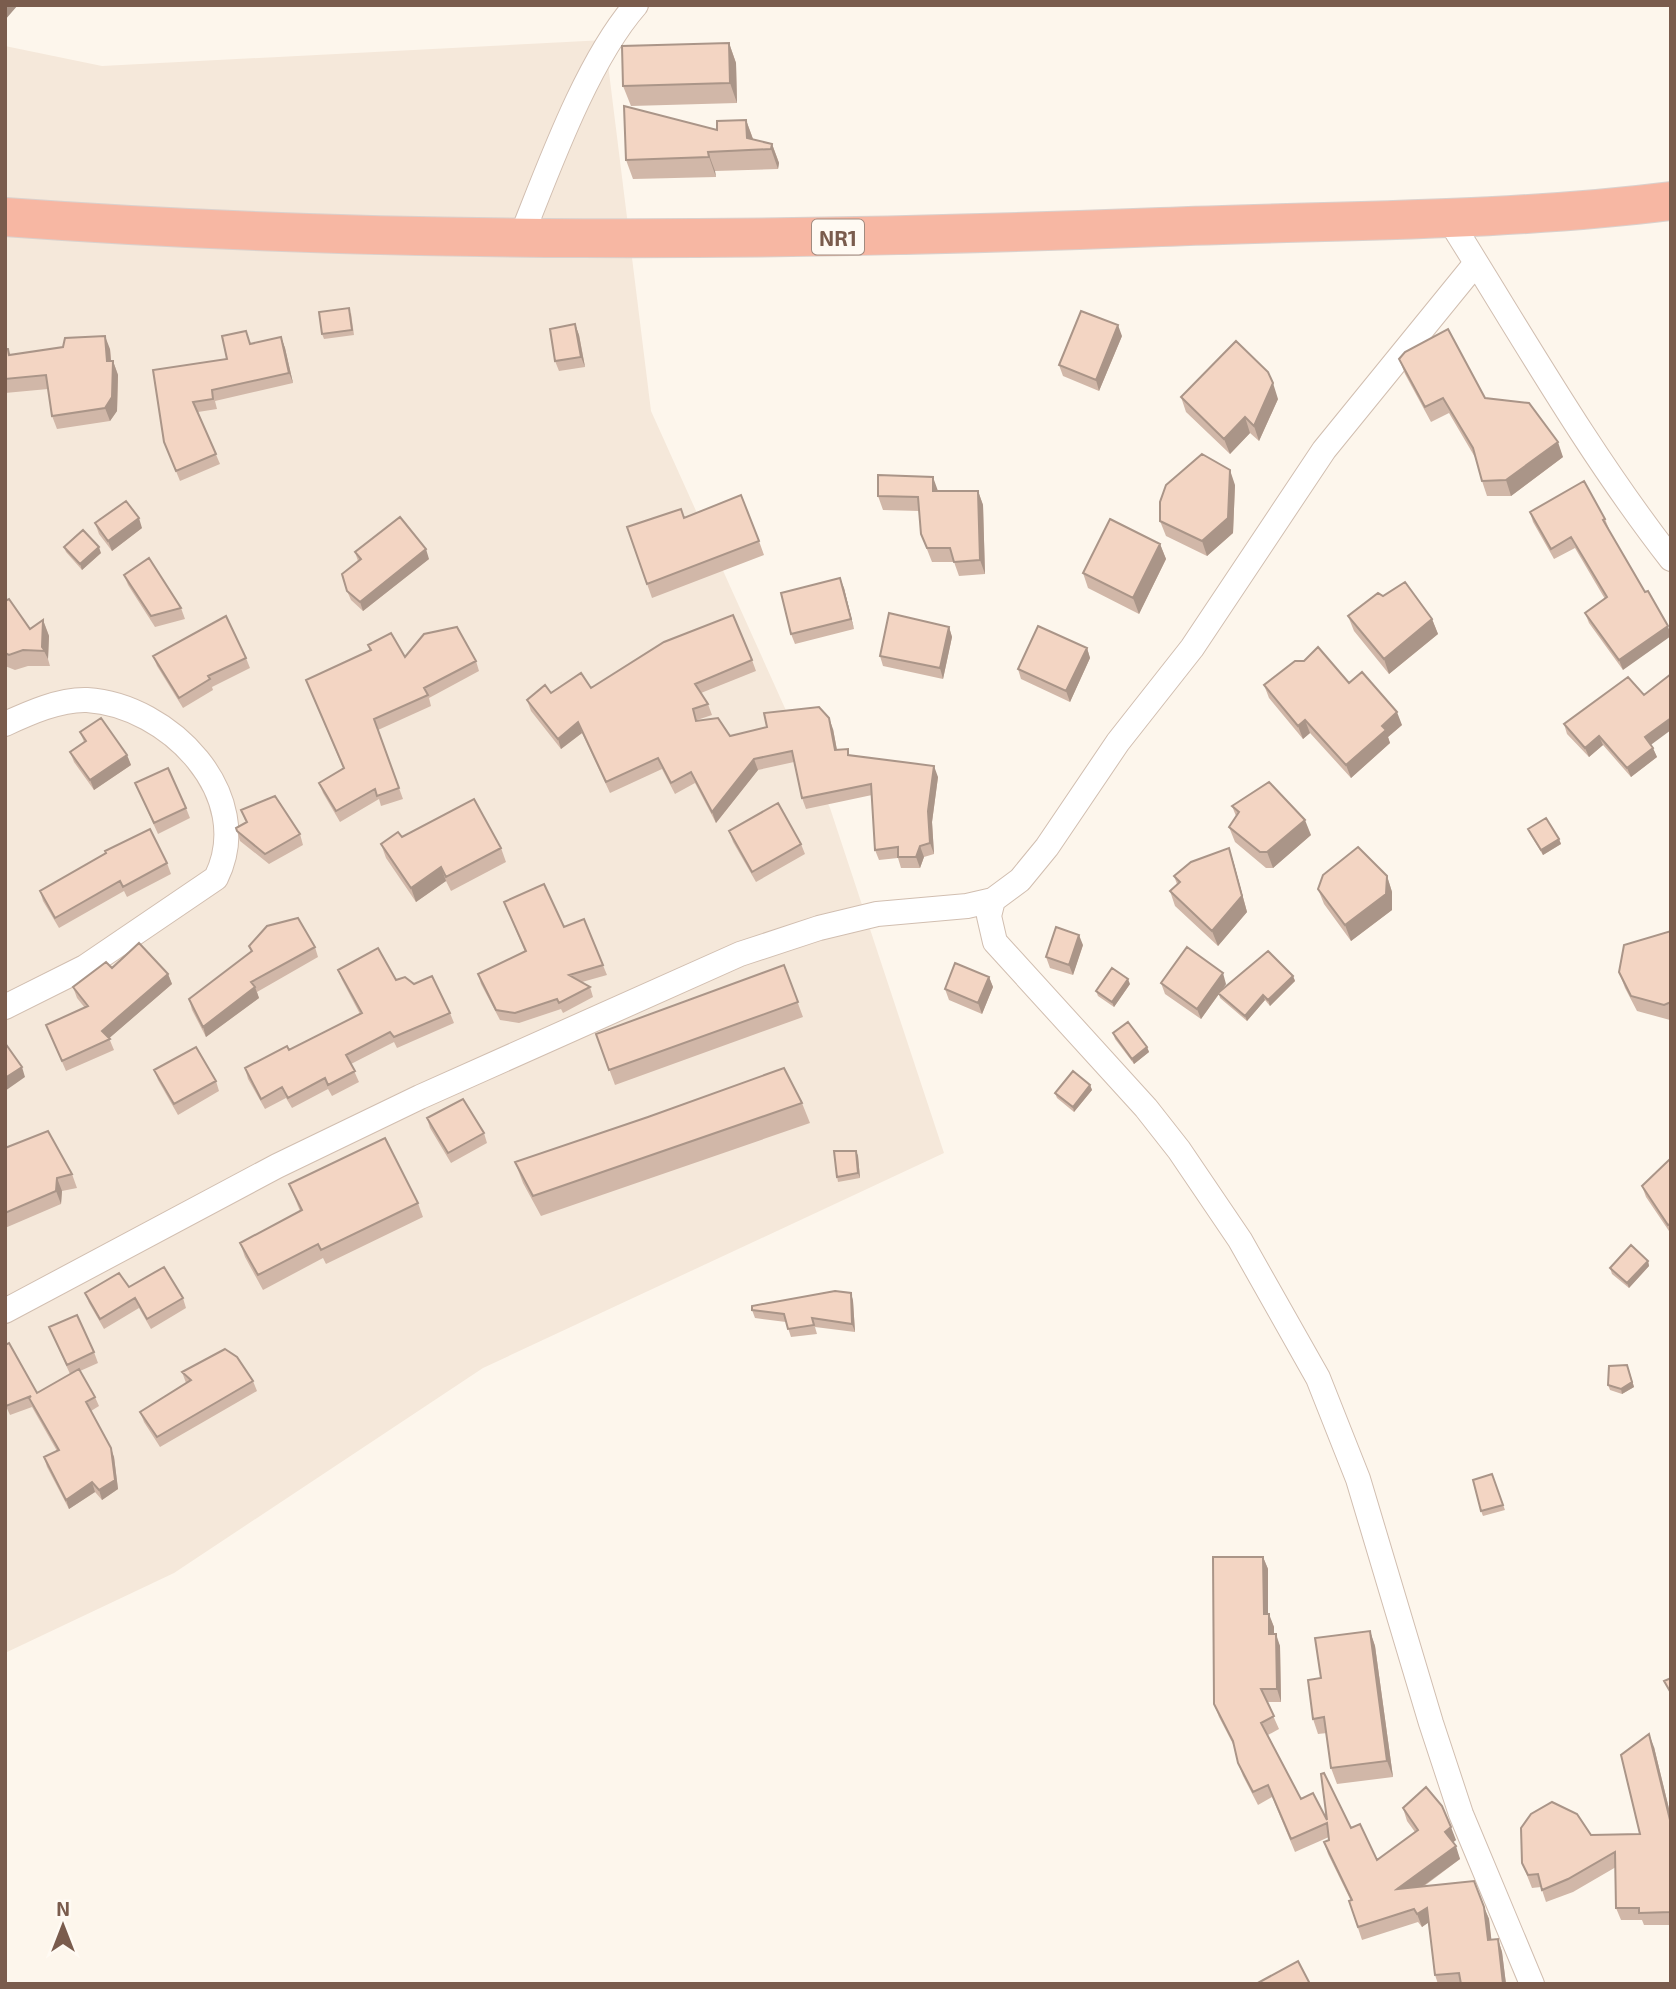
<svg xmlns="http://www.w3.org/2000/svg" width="1676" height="1989" font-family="'Exo 2',sans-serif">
  <rect width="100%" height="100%" fill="#fdf6ec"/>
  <path fill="#f5e8da" d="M 605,40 L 651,411 L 830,808 L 944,1153 L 483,1368 L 174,1573 L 5,1653 L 5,46 L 102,66 Z"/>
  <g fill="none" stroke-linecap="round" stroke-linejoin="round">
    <g stroke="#d1beb0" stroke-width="26">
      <path id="street" d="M 1447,216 C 1520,332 1587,451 1671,559
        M 521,237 C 549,167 587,61 636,5
        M 5,724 C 29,713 60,699 87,700 C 169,705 257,795 216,878 L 85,967 L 5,1007
        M 993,900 L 989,916 L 995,942 L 1146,1108 L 1179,1150 L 1240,1240 L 1318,1378 L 1358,1479 L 1431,1723 L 1461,1814 L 1532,1984
        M 5,1311 L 277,1166 L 420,1097 L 740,954 L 819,928 L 877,914 L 967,906 L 993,900 L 1020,880 L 1047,847 L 1118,742 L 1192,648 L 1324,450 L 1476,263"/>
    </g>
    <g stroke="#dad1cd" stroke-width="40">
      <path id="highway" d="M 5,217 C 390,245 776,242 1161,227 C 1330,220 1502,222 1671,201"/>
    </g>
    <use href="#street" stroke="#fff" stroke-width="24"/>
    <use href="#highway" stroke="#f7b7a3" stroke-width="38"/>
  </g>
  <path fill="#d1b7a8" d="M 729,43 L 736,63 L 737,103 L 631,106 L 623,86 Z
    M 746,120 L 753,139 L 772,144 L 779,163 L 778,169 L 715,171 L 716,177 L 633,179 L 626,160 Z
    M 351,313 L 354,335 L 324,339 L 322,334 Z
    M 575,324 L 579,335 L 585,367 L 559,371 L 555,361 Z
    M 1122,336 L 1099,391 L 1063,376 L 1059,365 Z
    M 281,337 L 285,348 L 293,383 L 215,401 L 217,409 L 198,412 L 220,464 L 180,481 L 164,442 L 153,370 L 227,359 L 251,344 Z
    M 5,349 L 8,349 L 10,355 L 110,349 L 111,361 L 113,361 L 118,375 L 117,411 L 110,421 L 57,429 L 52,416 L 48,389 L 5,393 Z
    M 1399,359 L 1485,398 L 1563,457 L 1511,496 L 1487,496 L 1482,481 L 1476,459 L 1449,413 L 1431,422 L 1405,374 Z
    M 1181,397 L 1278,399 L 1259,441 L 1250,433 L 1230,454 L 1186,412 Z
    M 1235,485 L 1233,533 L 1207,556 L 1166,536 L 1160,521 Z
    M 938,491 L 978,491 L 983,505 L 985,574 L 959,576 L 954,562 L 932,562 L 921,534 L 920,511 L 883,510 L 878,496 Z
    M 1530,512 L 1605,519 L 1609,529 L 1623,670 L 1589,623 L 1585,613 L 1605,599 L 1575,548 L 1554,559 L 1533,522 Z
    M 685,518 L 759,541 L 764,555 L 652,598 L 627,527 Z
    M 95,523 L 142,528 L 112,551 L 99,534 Z
    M 1160,544 L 1166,559 L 1139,614 L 1088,588 L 1083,573 Z
    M 64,547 L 101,553 L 82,570 L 66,552 Z
    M 355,552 L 429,559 L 363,611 L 351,600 L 347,591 L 358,561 Z
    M 124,575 L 181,608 L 185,619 L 155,627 L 128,585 Z
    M 844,588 L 854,629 L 795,644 L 791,634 Z
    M 1383,596 L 1432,619 L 1438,634 L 1389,674 L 1354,631 L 1348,616 Z
    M 5,601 L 30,629 L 43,620 L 49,636 L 48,659 L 50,666 L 28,666 L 15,670 L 5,666 Z
    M 949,627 L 952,637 L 943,679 L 883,666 L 880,656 Z
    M 368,645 L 405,657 L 476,661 L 479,671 L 429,698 L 431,706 L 378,730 L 403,799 L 381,806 L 379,799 L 340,822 L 323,793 L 319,783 L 343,768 L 306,680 L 370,651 Z
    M 1087,648 L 1090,658 L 1070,702 L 1021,679 L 1018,669 Z
    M 153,656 L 246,658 L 250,668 L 212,687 L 213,690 L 183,708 L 157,666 Z
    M 752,660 L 756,671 L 701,693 L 708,704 L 712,715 L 697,720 L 730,736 L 833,729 L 837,750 L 850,755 L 938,777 L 932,822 L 934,854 L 924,857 L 920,868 L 901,868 L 898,858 L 879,860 L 875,850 L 872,795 L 806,809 L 802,798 L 794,762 L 758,770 L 716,823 L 695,783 L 675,794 L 662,769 L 610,793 L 582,733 L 561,749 L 531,711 L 527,700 L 551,693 Z
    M 1349,683 L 1402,725 L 1388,737 L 1390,743 L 1351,778 L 1310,733 L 1303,739 L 1269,698 L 1264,685 Z
    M 1564,724 L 1651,745 L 1657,757 L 1631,777 L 1603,745 L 1589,757 L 1567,734 Z
    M 80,732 L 127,755 L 131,765 L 94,790 L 74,762 L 70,752 L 84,742 Z
    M 135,783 L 186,808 L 190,818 L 158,834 Z
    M 1232,806 L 1311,835 L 1273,868 L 1266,868 L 1235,842 L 1229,827 L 1236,816 Z
    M 241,810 L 300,834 L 303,845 L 269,864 L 240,841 L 237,831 L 246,823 Z
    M 1528,829 L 1559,839 L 1561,844 L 1543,855 L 1530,834 Z
    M 729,831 L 801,844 L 805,854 L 756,882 L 733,842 Z
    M 402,837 L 501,848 L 506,862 L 451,891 L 446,881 L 416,902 L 386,858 L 381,844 Z
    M 1229,848 L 1234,864 L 1247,912 L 1218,946 L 1175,906 L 1170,891 L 1177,884 L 1174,876 Z
    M 167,863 L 171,874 L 127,897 L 124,891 L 59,928 L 43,901 L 40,891 Z
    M 1387,876 L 1392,892 L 1392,910 L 1351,941 L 1324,904 L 1318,889 Z
    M 504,902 L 564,927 L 584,919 L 607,975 L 582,982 L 590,987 L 593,997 L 563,1013 L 561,1009 L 519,1023 L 500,1020 L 481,984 L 478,974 L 525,952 Z
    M 1671,931 L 1671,1020 L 1670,1020 L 1637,1011 L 1625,988 L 1619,972 Z
    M 1083,945 L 1073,975 L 1050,968 L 1046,957 Z
    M 249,946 L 315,947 L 318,957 L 257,992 L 259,998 L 206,1037 L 192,1010 L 189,999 L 251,952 Z
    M 784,965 L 803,1017 L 615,1085 L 596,1034 Z
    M 112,968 L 168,974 L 172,984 L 109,1038 L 114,1050 L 66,1071 L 46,1025 L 85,1008 L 77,998 L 73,987 Z
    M 338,970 L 396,980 L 450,1013 L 454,1023 L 397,1048 L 394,1042 L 351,1064 L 359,1082 L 332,1096 L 328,1089 L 292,1108 L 286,1098 L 265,1109 L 248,1079 L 245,1068 L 289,1050 L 360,1014 L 342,980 Z
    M 1293,976 L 1295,981 L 1270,1006 L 1265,1000 L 1247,1021 L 1220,998 L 1219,994 L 1201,1019 L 1165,994 L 1161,983 L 1226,984 L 1221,991 Z
    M 989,977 L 993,987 L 982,1014 L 949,1000 L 945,989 Z
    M 1130,984 L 1114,1007 L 1098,996 L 1096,991 Z
    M 1113,1033 L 1147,1047 L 1149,1052 L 1134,1064 L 1115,1039 Z
    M 154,1070 L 216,1081 L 219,1091 L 178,1115 L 158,1080 Z
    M 1090,1085 L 1092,1090 L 1074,1112 L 1057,1098 L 1055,1093 Z
    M 802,1103 L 810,1123 L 541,1216 L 523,1183 L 515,1162 Z
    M 427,1118 L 484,1133 L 487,1143 L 451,1163 L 430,1128 Z
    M 5,1148 L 72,1174 L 77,1188 L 62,1191 L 61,1204 L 5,1228 Z
    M 856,1151 L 858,1156 L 860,1178 L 838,1182 L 837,1177 Z
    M 1671,1158 L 1671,1234 L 1646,1197 L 1642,1186 Z
    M 289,1184 L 418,1203 L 423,1217 L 326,1264 L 323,1258 L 263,1290 L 245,1257 L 240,1243 L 300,1211 Z
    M 1648,1261 L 1649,1266 L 1629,1288 L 1612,1274 L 1610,1268 Z
    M 129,1287 L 183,1298 L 186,1308 L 151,1329 L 139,1308 L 104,1329 L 89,1303 L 85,1293 Z
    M 851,1293 L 853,1301 L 855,1332 L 815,1327 L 817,1334 L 791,1337 L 786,1322 L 755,1318 L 752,1310 Z
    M 49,1327 L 94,1352 L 98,1363 L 80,1371 L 95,1397 L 99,1406 L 91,1411 L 114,1457 L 118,1489 L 102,1500 L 95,1492 L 69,1509 L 47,1467 L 44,1457 L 57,1451 L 32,1407 L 10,1415 L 5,1404 L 37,1393 L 70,1374 Z
    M 1629,1370 L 1634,1387 L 1622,1394 L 1610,1390 L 1608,1385 Z
    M 182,1372 L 253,1381 L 257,1391 L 160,1447 L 144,1422 L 140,1412 L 186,1383 Z
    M 1492,1474 L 1505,1510 L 1483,1516 L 1481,1511 Z
    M 1263,1557 L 1268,1569 L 1268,1614 L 1274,1627 L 1274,1634 L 1280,1646 L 1281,1702 L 1267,1702 L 1279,1729 L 1268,1735 L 1301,1799 L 1327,1820 L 1351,1828 L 1377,1860 L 1415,1832 L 1407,1821 L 1403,1808 L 1456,1840 L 1453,1842 L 1460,1859 L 1423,1887 L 1484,1907 L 1489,1919 L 1491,1940 L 1498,1939 L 1502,1952 L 1506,1984 L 1438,1984 L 1435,1975 L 1429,1922 L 1422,1927 L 1418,1922 L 1362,1940 L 1349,1901 L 1351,1901 L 1328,1854 L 1324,1842 L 1329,1840 L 1329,1837 L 1295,1852 L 1272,1797 L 1258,1805 L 1243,1776 L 1238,1763 L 1235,1748 L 1219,1717 L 1214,1704 Z
    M 1370,1631 L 1375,1646 L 1393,1777 L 1337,1784 L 1331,1768 L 1327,1733 L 1318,1734 L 1313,1719 L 1321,1678 Z
    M 1654,1747 L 1671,1817 L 1671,1925 L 1644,1925 L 1642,1920 L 1621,1920 L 1616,1908 L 1616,1867 L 1573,1892 L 1546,1902 L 1541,1887 L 1532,1888 L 1522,1863 L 1591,1835 L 1640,1834 Z"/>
  <path fill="#aa9588" d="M 5,5 L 18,5 L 5,20 Z
    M 729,43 L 736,63 L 737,103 L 730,83 Z
    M 746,120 L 753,139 L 747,138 Z
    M 772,144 L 779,163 L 778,169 L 771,149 Z
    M 708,152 L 715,171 L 716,177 L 709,157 Z
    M 575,324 L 579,335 L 585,367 L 581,357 Z
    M 1118,325 L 1122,336 L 1099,391 L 1096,380 Z
    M 105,336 L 110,349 L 112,374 L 107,361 Z
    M 281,337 L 285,348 L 293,383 L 289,373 Z
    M 113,361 L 118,375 L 117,411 L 110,421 L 105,408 Z
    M 1273,383 L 1278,399 L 1259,441 L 1254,426 Z
    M 1245,417 L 1250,433 L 1230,454 L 1224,439 Z
    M 1558,442 L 1563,457 L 1511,496 L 1506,480 Z
    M 1230,470 L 1235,485 L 1233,533 L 1207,556 L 1202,541 Z
    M 933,477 L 938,491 L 938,505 L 933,491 Z
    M 978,491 L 983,505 L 985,574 L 980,560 Z
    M 139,518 L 142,528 L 112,551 L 108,541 Z
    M 1160,544 L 1166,559 L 1139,614 L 1133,598 Z
    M 99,547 L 101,553 L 82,570 L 80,564 Z
    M 426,549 L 429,559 L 363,611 L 360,602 Z
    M 840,578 L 844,588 L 854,629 L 851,619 Z
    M 1432,619 L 1438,634 L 1389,674 L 1384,659 Z
    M 43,620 L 49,636 L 48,659 L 42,647 Z
    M 1668,626 L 1671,636 L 1623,670 L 1619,660 Z
    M 949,627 L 952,637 L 943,679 L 940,668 Z
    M 1087,648 L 1090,658 L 1070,702 L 1066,691 Z
    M 1397,712 L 1402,725 L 1388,737 L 1390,743 L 1351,778 L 1346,765 L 1382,726 Z
    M 829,718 L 833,729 L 839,761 L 835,750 Z
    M 1671,718 L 1671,730 L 1648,747 L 1645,737 Z
    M 1305,720 L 1310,733 L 1303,739 L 1298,726 Z
    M 578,722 L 582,733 L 561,749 L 558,739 Z
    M 1599,736 L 1603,745 L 1589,757 L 1585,748 Z
    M 1653,748 L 1657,757 L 1631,777 L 1627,768 Z
    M 127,755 L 131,765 L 94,790 L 90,780 Z
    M 754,759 L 758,770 L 716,823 L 712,812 Z
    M 934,766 L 938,777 L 932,822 L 934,854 L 930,843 L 928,811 Z
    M 1305,820 L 1311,835 L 1273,868 L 1267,852 Z
    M 1559,839 L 1561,844 L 1543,855 L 1541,850 Z
    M 920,846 L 924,857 L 920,868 L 916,857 Z
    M 1229,848 L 1234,864 L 1247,912 L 1218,946 L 1212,931 Z
    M 441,867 L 446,881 L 416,902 L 411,888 Z
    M 1387,876 L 1392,892 L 1392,910 L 1351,941 L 1345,925 Z
    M 1079,935 L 1083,945 L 1073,975 L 1069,965 Z
    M 1223,973 L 1226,984 L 1201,1019 L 1197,1009 Z
    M 168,974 L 172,984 L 106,1041 L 102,1031 Z
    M 1293,976 L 1295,981 L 1270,1006 L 1268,1000 Z
    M 989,977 L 993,987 L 982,1014 L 978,1003 Z
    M 1128,979 L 1130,984 L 1114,1007 L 1112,1002 Z
    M 255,987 L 259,998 L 206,1037 L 203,1027 Z
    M 1263,995 L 1265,1000 L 1247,1021 L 1245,1016 Z
    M 1147,1047 L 1149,1052 L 1134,1064 L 1132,1059 Z
    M 22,1067 L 25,1077 L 5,1091 L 5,1078 Z
    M 1090,1085 L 1092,1090 L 1074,1112 L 1073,1107 Z
    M 856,1151 L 858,1156 L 860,1178 L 858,1173 Z
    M 57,1178 L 62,1191 L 61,1204 L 56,1191 Z
    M 1648,1261 L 1649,1266 L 1629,1288 L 1627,1283 Z
    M 851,1293 L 853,1301 L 855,1332 L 852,1324 Z
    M 1627,1365 L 1634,1387 L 1622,1394 L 1621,1389 Z
    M 111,1448 L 114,1457 L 118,1489 L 102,1500 L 99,1490 Z
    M 92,1482 L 95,1492 L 69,1509 L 66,1500 Z
    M 1263,1557 L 1268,1569 L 1268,1627 L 1264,1614 Z
    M 1269,1614 L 1274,1627 L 1274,1646 L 1269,1634 Z
    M 1370,1631 L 1375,1646 L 1393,1777 L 1387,1761 Z
    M 1276,1634 L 1280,1646 L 1281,1702 L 1277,1689 Z
    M 1649,1734 L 1654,1747 L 1671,1817 L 1671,1824 Z
    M 1451,1827 L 1456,1840 L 1450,1845 L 1445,1832 Z
    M 1456,1846 L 1460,1859 L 1401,1902 L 1397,1889 Z
    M 1484,1907 L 1489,1919 L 1493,1953 L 1488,1940 Z
    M 1427,1908 L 1432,1920 L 1422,1927 L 1417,1914 Z
    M 1498,1939 L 1502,1952 L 1506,1984 L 1503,1984 Z"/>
  <path fill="#f3d5c3" stroke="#aa9588" stroke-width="2" d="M 729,43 L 730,83 L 623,86 L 622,46 Z
    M 624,106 L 717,130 L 717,121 L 746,120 L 747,138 L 772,144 L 771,149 L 708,152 L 709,157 L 626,160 Z
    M 349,308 L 352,330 L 322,334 L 319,312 Z
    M 1081,311 L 1118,325 L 1096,380 L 1059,365 Z
    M 575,324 L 581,357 L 555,361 L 550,329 Z
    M 1448,329 L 1485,398 L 1529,403 L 1558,442 L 1506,480 L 1482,481 L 1473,448 L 1443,398 L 1425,407 L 1399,359 L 1405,352 Z
    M 246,331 L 250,344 L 281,337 L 289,373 L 212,390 L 213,399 L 193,402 L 216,454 L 176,471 L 164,442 L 153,370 L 227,359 L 222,336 Z
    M 105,336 L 107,361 L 113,361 L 112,397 L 105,408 L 52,416 L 46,375 L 5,379 L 5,349 L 8,349 L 9,355 L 63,347 L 65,338 Z
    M 1236,341 L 1268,372 L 1273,383 L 1254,426 L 1245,417 L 1224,439 L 1181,397 Z
    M 1202,454 L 1230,470 L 1228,518 L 1202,541 L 1160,521 L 1160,502 L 1166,485 Z
    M 878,475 L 933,477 L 933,491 L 978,491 L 980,560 L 954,562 L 950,548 L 927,548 L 921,534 L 918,497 L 878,496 Z
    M 1584,481 L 1605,519 L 1603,520 L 1645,592 L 1648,591 L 1668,626 L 1619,660 L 1585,613 L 1607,597 L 1571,537 L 1551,549 L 1530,512 Z
    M 741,495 L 759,541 L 647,584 L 627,527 L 681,509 L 684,518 Z
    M 126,501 L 139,518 L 108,541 L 95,523 Z
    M 400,517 L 426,549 L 360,602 L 347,591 L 342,574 L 361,559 L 355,552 Z
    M 1110,519 L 1160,544 L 1133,598 L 1083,573 Z
    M 83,530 L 99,547 L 80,564 L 64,547 Z
    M 149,558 L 181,608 L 151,616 L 124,575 Z
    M 840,578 L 851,619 L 791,634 L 781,593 Z
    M 1405,582 L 1432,619 L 1384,659 L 1348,616 L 1378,593 L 1383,596 Z
    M 9,599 L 30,629 L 43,620 L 42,647 L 45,651 L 23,650 L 9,655 L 5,653 L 5,601 Z
    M 889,613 L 949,627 L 940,668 L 880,656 Z
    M 733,615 L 752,660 L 695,684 L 708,704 L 693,709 L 696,721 L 718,718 L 730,736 L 767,727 L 764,713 L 819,707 L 829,718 L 835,750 L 848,749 L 848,755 L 934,766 L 928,811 L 930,843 L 920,846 L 916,857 L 898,857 L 898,847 L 875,850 L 871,784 L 802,798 L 792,751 L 754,759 L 712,812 L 691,772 L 671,783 L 658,758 L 606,782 L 578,722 L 558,739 L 527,700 L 545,685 L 551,693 L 581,673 L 591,688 L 664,642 Z
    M 226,616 L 246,658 L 208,676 L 210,679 L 179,698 L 153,656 Z
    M 1038,626 L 1087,648 L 1066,691 L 1018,669 Z
    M 457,627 L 476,661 L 424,688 L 428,695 L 374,719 L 399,788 L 377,796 L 375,789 L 336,811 L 319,783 L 344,768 L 306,680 L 371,650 L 368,645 L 391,633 L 405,657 L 424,634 Z
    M 1318,647 L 1349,683 L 1362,672 L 1397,712 L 1382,726 L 1386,730 L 1346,765 L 1305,720 L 1298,726 L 1264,685 L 1295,661 L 1304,661 Z
    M 1671,674 L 1671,718 L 1645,737 L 1653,748 L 1627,768 L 1599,736 L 1585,748 L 1564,724 L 1628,677 L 1644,695 Z
    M 101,718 L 127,755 L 90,780 L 70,752 L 86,741 L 80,732 Z
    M 168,768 L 186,808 L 154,823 L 135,783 Z
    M 1269,782 L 1305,820 L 1267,852 L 1260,852 L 1229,827 L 1239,812 L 1232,806 Z
    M 275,796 L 300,834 L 265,854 L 237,831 L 236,828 L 247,822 L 241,810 Z
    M 474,799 L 501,848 L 446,877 L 441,867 L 411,888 L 381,844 L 398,832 L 402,837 Z
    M 778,803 L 801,844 L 752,872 L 729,831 Z
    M 1546,818 L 1559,839 L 1541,850 L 1528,829 Z
    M 150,829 L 167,863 L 123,887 L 120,881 L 55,918 L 40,891 L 106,853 L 105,851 Z
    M 1358,847 L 1387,876 L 1386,894 L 1345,925 L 1318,889 L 1323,875 Z
    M 1229,848 L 1242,896 L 1212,931 L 1170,891 L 1180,882 L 1174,876 L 1191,862 Z
    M 544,884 L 564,927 L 584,919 L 603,965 L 569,975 L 590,987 L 559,1003 L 557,999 L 515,1013 L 496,1010 L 478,974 L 526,951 L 504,902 Z
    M 298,918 L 315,947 L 251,982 L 255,987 L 203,1027 L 189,999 L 252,951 L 249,946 L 267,926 Z
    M 1056,927 L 1079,935 L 1069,965 L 1046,957 Z
    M 1671,931 L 1671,1002 L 1664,1005 L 1631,996 L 1619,972 L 1624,945 Z
    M 139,943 L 168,974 L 102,1031 L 110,1039 L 62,1061 L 46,1025 L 88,1006 L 73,987 L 106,962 L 112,968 Z
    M 1187,947 L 1223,973 L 1197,1009 L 1161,983 Z
    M 378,948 L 396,980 L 405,977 L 414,984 L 432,976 L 450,1013 L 394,1037 L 390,1032 L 346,1055 L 355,1071 L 328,1085 L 325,1078 L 288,1098 L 282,1087 L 261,1099 L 245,1068 L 287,1046 L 289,1050 L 362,1013 L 338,970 Z
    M 1268,951 L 1293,976 L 1268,1000 L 1263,995 L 1245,1016 L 1218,993 Z
    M 955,963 L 989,977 L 978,1003 L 945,989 Z
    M 784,965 L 798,1002 L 609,1070 L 596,1034 Z
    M 1112,968 L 1128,979 L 1112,1002 L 1096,991 Z
    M 1128,1022 L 1147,1047 L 1132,1059 L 1113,1033 Z
    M 5,1043 L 22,1067 L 5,1078 Z
    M 196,1047 L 216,1081 L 174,1104 L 154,1070 Z
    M 784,1068 L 802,1103 L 533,1196 L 515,1162 L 648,1117 Z
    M 1073,1071 L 1090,1085 L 1073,1107 L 1055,1093 Z
    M 463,1099 L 484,1133 L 448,1153 L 427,1118 Z
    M 48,1131 L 72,1174 L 57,1178 L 56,1191 L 5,1213 L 5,1148 Z
    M 385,1138 L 418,1203 L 321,1250 L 318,1244 L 258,1275 L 240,1243 L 302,1210 L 289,1184 Z
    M 834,1151 L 856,1151 L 858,1173 L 837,1177 Z
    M 1671,1158 L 1671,1224 L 1668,1225 L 1642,1186 Z
    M 1631,1245 L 1648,1261 L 1627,1283 L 1610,1268 Z
    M 164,1267 L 183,1298 L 147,1319 L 135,1298 L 100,1319 L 85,1293 L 119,1273 L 129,1287 Z
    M 835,1291 L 851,1293 L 852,1324 L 812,1318 L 814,1325 L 788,1329 L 784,1314 L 752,1310 L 752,1306 Z
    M 77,1315 L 94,1352 L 67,1365 L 49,1327 Z
    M 9,1343 L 37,1393 L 79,1369 L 95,1397 L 86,1402 L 111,1448 L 115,1480 L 99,1490 L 92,1482 L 66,1500 L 44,1457 L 59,1450 L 29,1398 L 31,1396 L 6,1406 L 5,1403 L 5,1345 Z
    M 225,1349 L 237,1357 L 253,1381 L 157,1437 L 140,1412 L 191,1380 L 182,1372 Z
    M 1627,1365 L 1632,1382 L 1621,1389 L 1608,1385 L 1609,1366 Z
    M 1492,1474 L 1503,1505 L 1481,1511 L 1473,1480 Z
    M 1213,1557 L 1263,1557 L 1264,1614 L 1269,1614 L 1269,1634 L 1276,1634 L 1277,1689 L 1261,1689 L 1274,1716 L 1261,1723 L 1301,1799 L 1313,1793 L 1327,1820 L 1321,1774 L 1324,1773 L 1351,1828 L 1360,1824 L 1377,1860 L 1418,1830 L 1403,1808 L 1426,1787 L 1442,1806 L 1451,1827 L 1445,1832 L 1456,1846 L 1397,1889 L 1474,1881 L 1484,1907 L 1488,1940 L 1498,1939 L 1503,1984 L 1461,1984 L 1459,1973 L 1435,1975 L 1427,1908 L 1417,1914 L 1414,1909 L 1358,1927 L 1349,1901 L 1352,1900 L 1324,1842 L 1329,1840 L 1327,1823 L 1291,1839 L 1268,1785 L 1253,1792 L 1238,1763 L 1233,1741 L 1214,1704 Z
    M 1370,1631 L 1387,1761 L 1331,1768 L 1324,1717 L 1313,1719 L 1308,1680 L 1321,1678 L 1315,1638 Z
    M 1671,1678 L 1671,1693 L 1664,1681 Z
    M 1649,1734 L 1671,1824 L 1671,1912 L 1639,1913 L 1639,1908 L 1616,1908 L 1615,1852 L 1568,1879 L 1542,1890 L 1538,1874 L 1528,1875 L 1522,1863 L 1521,1828 L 1531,1814 L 1552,1802 L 1577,1814 L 1591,1835 L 1640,1834 L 1621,1755 Z
    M 1298,1961 L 1310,1984 L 1256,1984 Z"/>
  <g text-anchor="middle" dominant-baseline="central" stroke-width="6" stroke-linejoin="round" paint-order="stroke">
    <rect fill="#fffaf3" stroke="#a28b7f" stroke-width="2" x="812" y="219.5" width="52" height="35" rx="5"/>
    <g font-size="21" font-weight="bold" fill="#7a5c4d">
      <text x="838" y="237">NR1</text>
    </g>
  </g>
  <rect width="1676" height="1989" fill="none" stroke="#7a5c4d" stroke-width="14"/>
  <g transform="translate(63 1926)" stroke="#fffaf3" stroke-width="5" paint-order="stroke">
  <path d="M0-5L12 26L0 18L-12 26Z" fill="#7a5c4d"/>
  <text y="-10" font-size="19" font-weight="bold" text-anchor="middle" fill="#7a5c4d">N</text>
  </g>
</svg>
